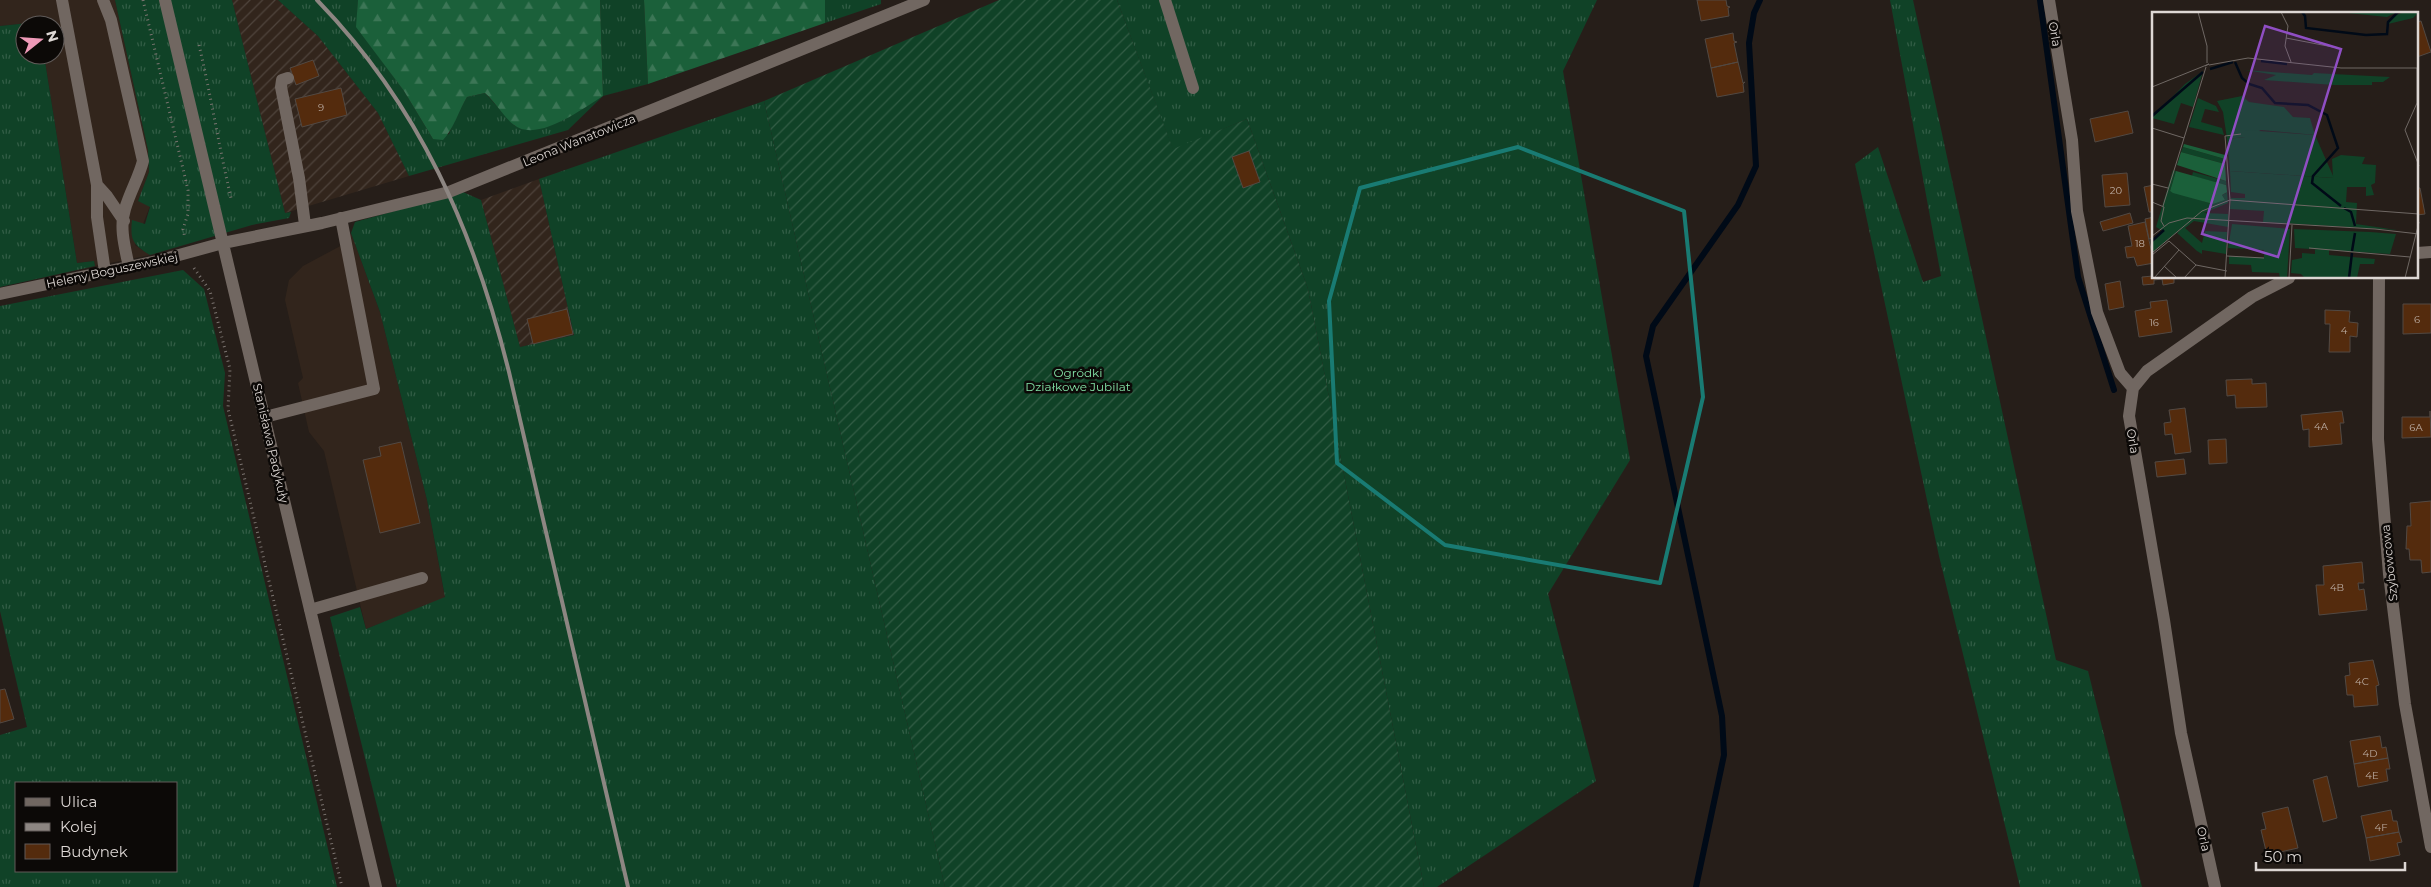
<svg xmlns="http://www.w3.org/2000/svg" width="2431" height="887" font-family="Montserrat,sans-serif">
  <defs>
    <pattern id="industrial-furrows" width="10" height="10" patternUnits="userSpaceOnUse" patternTransform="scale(1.25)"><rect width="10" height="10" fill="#32251c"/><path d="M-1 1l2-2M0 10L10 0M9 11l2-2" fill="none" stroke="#4f443c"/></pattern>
    <pattern id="grass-tufts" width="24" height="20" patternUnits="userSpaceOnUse" patternTransform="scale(1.25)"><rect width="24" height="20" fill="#104227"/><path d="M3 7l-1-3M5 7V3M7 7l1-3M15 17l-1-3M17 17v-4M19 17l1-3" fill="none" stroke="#325d45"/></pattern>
    <pattern id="forest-firs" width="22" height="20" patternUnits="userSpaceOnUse" patternTransform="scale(1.25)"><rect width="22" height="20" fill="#1b603a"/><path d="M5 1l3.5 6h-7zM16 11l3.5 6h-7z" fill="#3c7656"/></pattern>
    <pattern id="garden-furrows" width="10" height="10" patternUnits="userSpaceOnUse" patternTransform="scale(1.25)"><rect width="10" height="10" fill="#104227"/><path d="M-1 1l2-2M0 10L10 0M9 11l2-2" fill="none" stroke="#325d45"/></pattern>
  </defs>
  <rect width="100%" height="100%" fill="#261e19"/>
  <path fill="#32251c" d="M 0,0 L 115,0 L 148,150 L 149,172 L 138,201 L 150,206 L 135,245 L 150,255 L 95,266 L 94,261 L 77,263 L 44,55 L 55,55 L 55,25 L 39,25 L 38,22 L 0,26 Z
    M 351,233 L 380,312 L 427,500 L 445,598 L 366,629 L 324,451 L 309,432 L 298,383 L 303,378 L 285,300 L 289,280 L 303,266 L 346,243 Z"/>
  <path fill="url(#industrial-furrows)" d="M 232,0 L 278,0 L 318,36 L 378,113 L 409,176 L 285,213 Z
    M 539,179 L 574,335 L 520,347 L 481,200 Z"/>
  <path fill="url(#grass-tufts)" fill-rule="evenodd" d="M 115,0 L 232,0 L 285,213 L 291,212 L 289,218 L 252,225 L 150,255 C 133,244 130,241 132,220 L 145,224 L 150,207 L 138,201 L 149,172 L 148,150 Z
    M 278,0 L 358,0 L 357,27 L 404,91 L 433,139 L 449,134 L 456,116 L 467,97 L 485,93 L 515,126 L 603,96 L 600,0 L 644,0 L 648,84 L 603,96 L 568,130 L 409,176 L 378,113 L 318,36 Z
    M 825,0 L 881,0 L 881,4 L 825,23 Z
    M 1117,0 L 1597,0 L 1563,71 L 1630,460 L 1548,594 L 1596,781 L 1437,887 L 1424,887 L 1308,289 L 1247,119 L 1173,150 Z
    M 1890,0 L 1913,0 L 2056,660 L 2088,671 L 2142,887 L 2020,887 L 1939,556 L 1855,164 L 1878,147 L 1923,282 L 1941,276 Z
    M 38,22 L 39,25 L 25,25 L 25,55 L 44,55 L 77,263 L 94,261 L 95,266 L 0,287 L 0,26 Z
    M 764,101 L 945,887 L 397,887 L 330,617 L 360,607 L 366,629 L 445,597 L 427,500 L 380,312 L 351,233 L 355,222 L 463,192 L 481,200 L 520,347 L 574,335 L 539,179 Z
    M 183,270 L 204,289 L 225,373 L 223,406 L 337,887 L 0,887 L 0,735 L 27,727 L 0,611 L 0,306 ZM 16,783 L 176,783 L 176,871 L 16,871 Z"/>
  <path fill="url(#forest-firs)" d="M 358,0 L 600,0 L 603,96 C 582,109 537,143 514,125 C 503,116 495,102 485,93 L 467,97 C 459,110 453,130 443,140 L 433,139 L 404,91 L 356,27 Z
    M 644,0 L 825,0 L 825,23 L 648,84 Z"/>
  <path fill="url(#garden-furrows)" d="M 999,0 L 1117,0 L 1173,149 L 1247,119 L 1308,289 L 1424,887 L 945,887 L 764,101 Z"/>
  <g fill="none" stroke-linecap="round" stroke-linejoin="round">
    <path stroke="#000a17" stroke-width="6" d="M 2040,0 L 2078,277 L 2114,390
      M 1696,887 L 1724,755 L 1722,716 L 1646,356 L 1653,326 L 1738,205 L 1756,166 L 1749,43 L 1754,13 L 1760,0"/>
  </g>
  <path fill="#542b0d" stroke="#524943" d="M 1697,0 L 1726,0 L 1727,6 L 1730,7 L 1728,8 L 1729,16 L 1701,21 Z
    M 2421,21 L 2431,52 L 2417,57 L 2417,22 Z
    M 1733,33 L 1734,41 L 1737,42 L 1734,43 L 1738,62 L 1711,68 L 1705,39 Z
    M 313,60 L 319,76 L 296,85 L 290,68 Z
    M 1738,62 L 1743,83 L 1745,82 L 1743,84 L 1744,92 L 1717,97 L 1711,68 Z
    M 341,88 L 347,115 L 302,127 L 295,99 Z
    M 2128,111 L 2133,133 L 2095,142 L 2090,119 Z
    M 1249,151 L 1260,182 L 1243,188 L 1232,157 Z
    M 2127,173 L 2130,205 L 2105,207 L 2102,175 Z
    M 2154,185 L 2154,212 L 2149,212 L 2144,187 Z
    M 2417,188 L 2420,188 L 2425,214 L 2417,215 Z
    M 2130,213 L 2133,223 L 2103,231 L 2100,222 Z
    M 2154,217 L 2154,238 L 2149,239 L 2145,219 Z
    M 2145,222 L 2154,263 L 2137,266 L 2134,257 L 2127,258 L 2125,247 L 2132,246 L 2128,226 Z
    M 2153,269 L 2154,278 L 2174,278 L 2174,283 L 2163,285 L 2162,279 L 2154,280 L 2154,284 L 2143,285 L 2142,277 L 2153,276 Z
    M 2120,281 L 2124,307 L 2109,310 L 2105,284 Z
    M 2167,300 L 2172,332 L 2139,337 L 2135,311 L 2151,308 L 2150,302 Z
    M 2403,304 L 2431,304 L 2431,333 L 2403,334 Z
    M 567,309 L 573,334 L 533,344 L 527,319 Z
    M 2325,310 L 2350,311 L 2349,322 L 2358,323 L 2357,337 L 2350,336 L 2350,352 L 2329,352 L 2330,324 L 2325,324 Z
    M 2252,379 L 2252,384 L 2266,383 L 2267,407 L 2236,408 L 2235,395 L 2227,396 L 2226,380 Z
    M 2185,408 L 2191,452 L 2175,454 L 2172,434 L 2165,435 L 2164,423 L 2171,422 L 2169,410 Z
    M 2342,411 L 2344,423 L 2340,423 L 2342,444 L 2309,447 L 2309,429 L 2303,430 L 2301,415 Z
    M 2430,411 L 2431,437 L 2402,438 L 2402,417 L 2430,417 Z
    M 2226,439 L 2227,463 L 2209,464 L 2208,440 Z
    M 401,442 L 420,523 L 380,533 L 363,460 L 381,456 L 379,447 Z
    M 2184,459 L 2186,474 L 2157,477 L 2155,462 Z
    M 2431,501 L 2431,572 L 2422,573 L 2421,560 L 2410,560 L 2409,549 L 2406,549 L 2407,526 L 2411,526 L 2410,503 Z
    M 2362,562 L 2364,583 L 2358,583 L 2359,590 L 2364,589 L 2367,610 L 2319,615 L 2316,585 L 2324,585 L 2323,566 Z
    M 2373,660 L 2379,685 L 2376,686 L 2378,705 L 2354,707 L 2353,695 L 2347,695 L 2345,676 L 2350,675 L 2349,663 Z
    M 5,689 L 14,719 L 0,723 L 0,690 Z
    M 2380,736 L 2382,748 L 2386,747 L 2388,758 L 2354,764 L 2350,741 Z
    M 2388,758 L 2390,769 L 2386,769 L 2388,781 L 2358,787 L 2354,764 Z
    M 2327,776 L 2337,818 L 2323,822 L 2313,780 Z
    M 2288,807 L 2298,848 L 2267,855 L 2261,830 L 2266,829 L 2262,813 Z
    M 2391,810 L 2393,821 L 2397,821 L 2399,832 L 2366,838 L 2361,816 Z
    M 2399,832 L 2402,842 L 2397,843 L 2400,855 L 2370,861 L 2366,838 Z"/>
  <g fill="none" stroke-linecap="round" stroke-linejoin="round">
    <path stroke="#7c7571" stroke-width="3" stroke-dasharray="1 4" stroke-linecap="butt" d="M 143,0 L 188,190 L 188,214 L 183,229 L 185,238
      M 199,45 C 211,96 219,147 231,198
      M 194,268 L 210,291 L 230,369 L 228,409 L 342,887"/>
    <path stroke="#716761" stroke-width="12" d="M 62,0 L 97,185 L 97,217 L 105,272
      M 103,0 L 111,20 L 143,161 C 139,177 130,192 125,209 C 119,227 125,248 129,267
      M 165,0 L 376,887
      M 1165,0 L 1193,88
      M 2049,0 L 2072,140 L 2077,211 L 2097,312 L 2120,373 L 2133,388 L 2129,416 L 2164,620 L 2181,733 L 2215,887
      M 288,78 L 282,80 L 281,87 L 299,178 L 305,225
      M 97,185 L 107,196 L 124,221
      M 2417,253 L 2431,252
      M 2379,278 L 2378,439 L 2389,574 L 2405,704 L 2431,847
      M 0,294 L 157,261 L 223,243 L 322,223 L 449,192 L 924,0
      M 2133,388 L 2147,371 L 2252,297 L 2289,278
      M 265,417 L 374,389 L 341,218
      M 310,610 L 422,578"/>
    <path stroke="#8d8682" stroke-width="4" d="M 317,0 C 420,106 474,231 509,372 L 628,887"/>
  </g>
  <path fill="none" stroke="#197b73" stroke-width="4" stroke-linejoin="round" d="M 1518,147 L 1684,211 L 1703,397 L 1660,583 L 1445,545 L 1337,463 L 1329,301 L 1360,188 Z"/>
  <g text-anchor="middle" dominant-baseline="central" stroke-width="5" stroke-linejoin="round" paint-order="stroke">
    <g font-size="10" fill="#bbaca2">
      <text x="321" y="107">9</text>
      <text x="2116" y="190">20</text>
      <text x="2140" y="243">18</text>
      <text x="2417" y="319">6</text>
      <text x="2154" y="322">16</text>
      <text x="2344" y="330">4</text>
      <text x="2321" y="426">4A</text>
      <text x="2416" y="427">6A</text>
      <text x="2337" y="587">4B</text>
      <text x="2362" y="681">4C</text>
      <text x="2370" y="753">4D</text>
      <text x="2372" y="775">4E</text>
      <text x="2381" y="827">4F</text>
    </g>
    <g font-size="12" fill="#ddd7d4" stroke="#0c0907">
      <text transform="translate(2055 34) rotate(80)">Orla</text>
      <text transform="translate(579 140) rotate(-22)">Leona Wanatowicza</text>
      <text transform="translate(112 270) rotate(-12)">Heleny Boguszewskiej</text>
      <text transform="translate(2133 441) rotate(80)">Orla</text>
      <text transform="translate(271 443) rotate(77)">Stanisława Padykuły</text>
      <text transform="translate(2389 563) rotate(-96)">Szybowcowa</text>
      <text transform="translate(2204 839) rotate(77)">Orla</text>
    </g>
    <g font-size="12" fill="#82e0a5" stroke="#0c0907">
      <text x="1078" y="372">Ogródki<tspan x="1078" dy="14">Działkowe Jubilat</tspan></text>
    </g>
  </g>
  <g transform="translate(2152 12)">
    <rect width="266" height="266" fill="#261e19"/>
    <path d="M 186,0 L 245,0 L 235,5 ZM 253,0 L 267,0 L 261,6 L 236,12 L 244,3 ZM 93,58 L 160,63 L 162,61 L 238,65 L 231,70 L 220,70 L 220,73 L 182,73 L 112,68 L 124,63 ZM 51,59 L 41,95 L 29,91 L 22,112 L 0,106 L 33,72 ZM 90,84 L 97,90 L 132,95 L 141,105 L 158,106 L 163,123 L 109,118 L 93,125 L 75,127 L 71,100 L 65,89 ZM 46,86 L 64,94 L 67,100 L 53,97 L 49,110 L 70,116 L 72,123 L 37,115 ZM 31,135 L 73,147 L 73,152 L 29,140 ZM 189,143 L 213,145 L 210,152 L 224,153 L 223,171 L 219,173 L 222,183 L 214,184 L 214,175 L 195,175 L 194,190 L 205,191 L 204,212 L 245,218 L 111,210 L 112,199 L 78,197 L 79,186 L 93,186 L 93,182 L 79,180 L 78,159 L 181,166 L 180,147 ZM 21,158 L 24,159 L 18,179 L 61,192 L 73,188 L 70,183 L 74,181 L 74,173 L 40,164 L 41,160 L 74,169 L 76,191 L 52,201 L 76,202 L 76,215 L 42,209 L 33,216 L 50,231 L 53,219 L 75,220 L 74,242 L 50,238 L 50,242 L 45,239 L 25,221 L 32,214 L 0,241 L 0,229 L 11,219 L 4,215 ZM 80,212 L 138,217 L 135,266 L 128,266 L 127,261 L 100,260 L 99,253 L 77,252 L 77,244 L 112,246 L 112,238 L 76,236 ZM 142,217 L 218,220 L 244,222 L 238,242 L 143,236 ZM 163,237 L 177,238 L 177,243 L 223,247 L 222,252 L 208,252 L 205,266 L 153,266 L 149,262 L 139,261 L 140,248 L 150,246 L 150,241 L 163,242 Z" fill="#104227"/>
    <path d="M 32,132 L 73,143 L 73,147 L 31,135 ZM 29,140 L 73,152 L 74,169 L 25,153 ZM 24,159 L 74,173 L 75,180 L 70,183 L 73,188 L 61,192 L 21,181 L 18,179 Z" fill="#1b603a"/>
    <path d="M 93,118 L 163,123 L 182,166 L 78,159 L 75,127 L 93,125 Z" fill="#104227"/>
    <path fill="none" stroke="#000a17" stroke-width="2.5" d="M 150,0 L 153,4 L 154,16 L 214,23 L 235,22 L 236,10 L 246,0M 109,49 L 135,52M 83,50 L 90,66 L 97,72 L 110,76 L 123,91 L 156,93 L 175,103 L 186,136 L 161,164 L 160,171 L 189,194M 58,57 L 81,50M 0,104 L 51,60M 192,196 L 199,200 L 203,214M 0,229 L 12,218M 200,239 L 203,221M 197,266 L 200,241"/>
    <path fill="none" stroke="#6f6864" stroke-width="1" d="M 46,0 L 55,34 L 55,51M 129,0 L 136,14 L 133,34 L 139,50M 134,26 L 186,36M 57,53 L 96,46 L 189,56 L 267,56M 265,56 L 265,91 L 253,118 L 267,154M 0,75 L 57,52 L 53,54M 0,116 L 32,126M 0,172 L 16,176M 0,190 L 12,195 L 9,209 L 12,214M 11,194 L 54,55M 0,224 L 17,211 L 35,206 L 223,217 L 267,222M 157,236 L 258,245M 0,241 L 50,199 L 78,188 L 267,202M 0,243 L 17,229 L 44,253 L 75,259M 75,244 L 112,246M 12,254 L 25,266M 2,266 L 27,238M 32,266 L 44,253M 73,266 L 78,188 L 73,124 L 89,122M 137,266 L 140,213M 253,266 L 267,210"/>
    <path fill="#8f4ec3" fill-opacity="0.15" stroke="#8f4ec3" stroke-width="2.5" d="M 113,14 L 189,37 L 126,245 L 50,222 Z"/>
    <rect width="266" height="266" fill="none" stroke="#ddd7d4" stroke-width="2.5"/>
  </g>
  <rect x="15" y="782" width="162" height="90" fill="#0c0907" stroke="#605b59"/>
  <rect x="25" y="798" width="25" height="8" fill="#716761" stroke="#605b59"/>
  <text x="60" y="807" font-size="15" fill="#ddd7d4">Ulica</text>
  <rect x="25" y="823" width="25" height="8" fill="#8d8682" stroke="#605b59"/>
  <text x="60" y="832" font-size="15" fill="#ddd7d4">Kolej</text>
  <rect x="25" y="844" width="25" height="15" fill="#542b0d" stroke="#605b59"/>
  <text x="60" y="857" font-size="15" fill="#ddd7d4">Budynek</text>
  <g transform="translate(40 40) rotate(73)"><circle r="24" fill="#0c0907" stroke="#605b59"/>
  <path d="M0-4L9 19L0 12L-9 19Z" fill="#ef9ab8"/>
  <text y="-8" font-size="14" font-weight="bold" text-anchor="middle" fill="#ddd7d4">N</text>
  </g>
  <path d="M2256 862v8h149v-8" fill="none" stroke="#ddd7d4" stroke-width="2.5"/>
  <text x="2264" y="862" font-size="15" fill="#ddd7d4" stroke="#0c0907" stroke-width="4" paint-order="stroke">50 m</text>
</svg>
